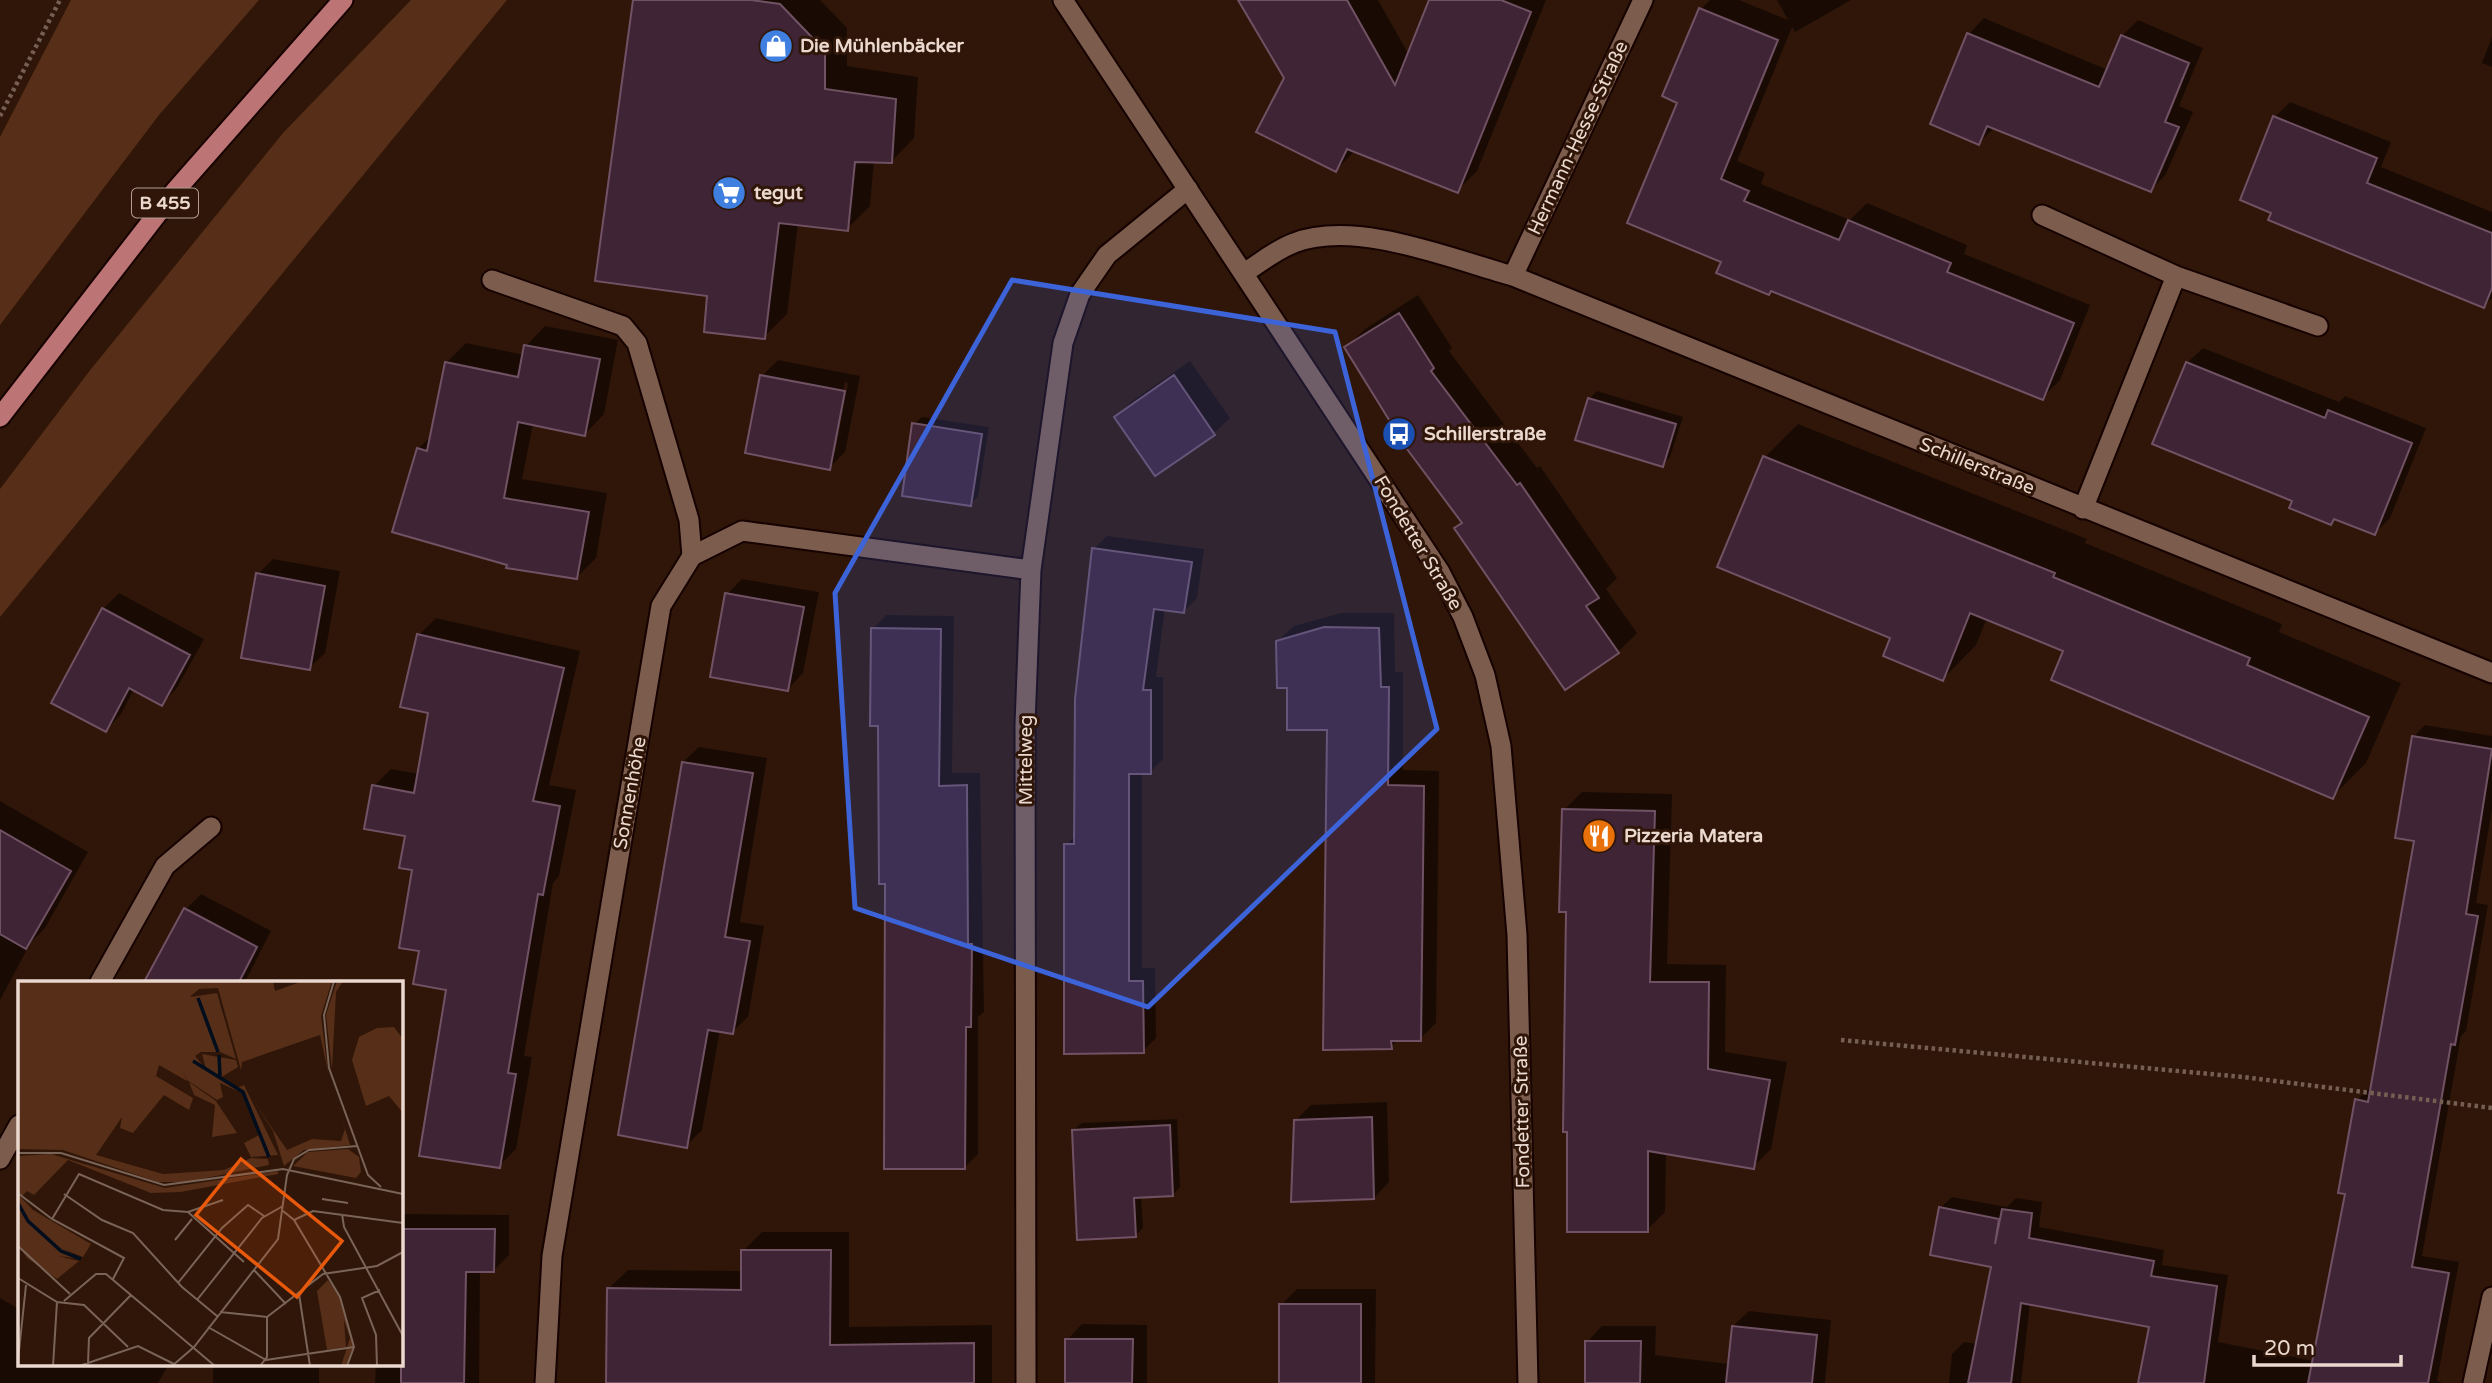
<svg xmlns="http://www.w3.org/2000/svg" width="2492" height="1383" font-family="'Varela Round',sans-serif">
  <rect width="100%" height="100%" fill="#2f1608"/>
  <path fill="#572e17" d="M 71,0 L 259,0 L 159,115 L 0,325 L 0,137 Z
    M 411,0 L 507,0 L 0,617 L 0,489 L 91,369 L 283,133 Z"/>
  <path fill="#0007" fill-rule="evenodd" d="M 635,0 L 820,0 L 847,28 L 847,66 L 918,77 L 914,138 L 892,161 L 874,160 L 870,206 L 847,229 L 798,224 L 787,314 L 764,337 L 709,294 Z
    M 1240,0 L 1378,0 L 1409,55 L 1431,0 L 1546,0 L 1477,171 L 1457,191 L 1356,150 L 1336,170 Z
    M 1710,0 L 1739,0 L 1788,20 L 1777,0 L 1851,0 L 1795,32 L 1792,27 L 1737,161 L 1765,173 L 1761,184 L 1850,220 L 1867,203 L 1967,245 L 1964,254 L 2090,305 L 2060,380 L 2042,398 L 1718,272 L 1723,261 L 1679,102 L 1701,9 Z
    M 1984,18 L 2108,70 L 2122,36 L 2138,20 L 2203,48 L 2179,106 L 2193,112 L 2166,174 L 2151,190 L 1995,127 L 1979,143 L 1969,34 Z
    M 2492,37 L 2492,67 L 2482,63 Z
    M 2290,102 L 2391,142 L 2381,167 L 2492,212 L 2492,298 L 2483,306 L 2274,212 L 2275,117 Z
    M 1418,295 L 1452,348 L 1449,351 L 1537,468 L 1540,466 L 1617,578 L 1606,589 L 1637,633 L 1618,652 L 1463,522 L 1346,348 L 1365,329 Z
    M 545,326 L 618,340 L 604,414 L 585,434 L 533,424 L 522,479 L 607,493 L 596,558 L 577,577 L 509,564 L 418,449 L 432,435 L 446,363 L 466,343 L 524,355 L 526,346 Z
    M 2203,348 L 2339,402 L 2345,396 L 2426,428 L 2390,518 L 2375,533 L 2336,518 L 2331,523 L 2294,500 L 2187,363 Z
    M 778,360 L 860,376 L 845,452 L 829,468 L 762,376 ZM 845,382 L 848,383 L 835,452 L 831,452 Z
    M 1190,361 L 1230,418 L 1214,433 L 1155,474 L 1116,417 L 1131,402 Z
    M 1597,391 L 1683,417 L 1670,457 L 1663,465 L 1589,399 Z
    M 922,417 L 989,427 L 978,497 L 970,504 L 914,424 Z
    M 1798,424 L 2087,539 L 2085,543 L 2282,624 L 2279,632 L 2401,683 L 2366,763 L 2333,796 L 2065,650 L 1987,618 L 1976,645 L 1943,679 L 1892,637 L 1765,457 Z
    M 1107,536 L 1204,549 L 1197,598 L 1184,611 L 1165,608 L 1156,677 L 1163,677 L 1163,759 L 1150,772 L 1142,772 L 1142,968 L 1155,968 L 1156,1038 L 1143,1051 L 1066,845 L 1076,835 L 1094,549 Z
    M 273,559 L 340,571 L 325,653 L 309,668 L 258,574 Z
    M 742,579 L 819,592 L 803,673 L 788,689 L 727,594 Z
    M 119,593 L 204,639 L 177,688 L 162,704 L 134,689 L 121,714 L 106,730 L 53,702 L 103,609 Z
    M 1341,613 L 1394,613 L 1395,672 L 1403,672 L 1403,770 L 1439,771 L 1436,1023 L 1420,1039 L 1399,1039 L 1391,1047 L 1329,728 L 1289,686 L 1278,641 L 1294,626 Z
    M 886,615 L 954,616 L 952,773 L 980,773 L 984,1012 L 978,1017 L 978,1154 L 965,1167 L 886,882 L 873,629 Z
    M 436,618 L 580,651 L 549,785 L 576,790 L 559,876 L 553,883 L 524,1056 L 532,1057 L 516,1149 L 499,1166 L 448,988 L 421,950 L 407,835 L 374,786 L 391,769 L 419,774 L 430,712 L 419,635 Z
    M 2425,725 L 2492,736 L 2492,809 L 2476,903 L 2488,905 L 2466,1031 L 2461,1036 L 2422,1256 L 2459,1262 L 2437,1381 L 2443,1383 L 2140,1383 L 2151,1326 L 2030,1303 L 2021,1383 L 1949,1383 L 1952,1354 L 1964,1342 L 1977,1344 L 1993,1265 L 1940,1208 L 1952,1197 L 2007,1207 L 2016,1198 L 2042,1202 L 2039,1227 L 2164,1250 L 2162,1265 L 2228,1275 L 2218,1342 L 2314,1361 L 2347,1192 L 2357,1100 L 2368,1089 L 2372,1089 L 2416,840 L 2414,736 Z
    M 699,747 L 767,758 L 740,922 L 764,926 L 748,1017 L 732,1032 L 720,1030 L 702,1130 L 686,1146 L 683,762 Z
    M 1582,792 L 1672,794 L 1667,964 L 1726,965 L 1725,1052 L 1787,1062 L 1771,1149 L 1753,1167 L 1666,1152 L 1665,1212 L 1647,1230 L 1567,910 L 1564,810 Z
    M 0,801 L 88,852 L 45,928 L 31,942 L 0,1000 Z
    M 201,894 L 271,931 L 245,982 L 147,982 L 186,909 Z
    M 1387,1102 L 1389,1182 L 1374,1198 L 1295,1121 L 1311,1105 Z
    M 1177,1119 L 1180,1187 L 1173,1195 L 1141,1196 L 1143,1228 L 1135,1236 L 1074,1130 L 1082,1123 Z
    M 401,1214 L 509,1215 L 509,1255 L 494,1270 L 480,1270 L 479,1383 L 375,1383 L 376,1364 L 401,1364 Z
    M 762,1232 L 849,1232 L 849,1327 L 992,1325 L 992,1383 L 607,1383 L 608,1289 L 628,1270 L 743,1271 L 743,1251 Z
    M 1297,1289 L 1376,1289 L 1375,1383 L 1280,1383 L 1281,1305 Z
    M 0,1298 L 19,1309 L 19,1364 L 169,1364 L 158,1383 L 0,1383 Z
    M 1749,1311 L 1831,1320 L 1825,1383 L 1587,1383 L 1587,1342 L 1602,1326 L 1656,1326 L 1655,1355 L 1729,1364 L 1733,1326 Z
    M 1082,1324 L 1147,1325 L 1147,1383 L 1067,1383 L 1067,1340 Z
    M 213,1364 L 319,1364 L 319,1383 L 213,1383 Z"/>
  <path fill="#3e2434" stroke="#705264" stroke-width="2" d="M 633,0 L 751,0 L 780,4 L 825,51 L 825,89 L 896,99 L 892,163 L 855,162 L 848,231 L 779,223 L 765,339 L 704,332 L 707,296 L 595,281 Z
    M 1238,0 L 1347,0 L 1395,85 L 1429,0 L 1501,0 L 1531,12 L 1458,193 L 1347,149 L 1336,172 L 1256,132 L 1284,78 Z
    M 1699,8 L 1778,40 L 1721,179 L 1749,191 L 1744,201 L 1839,240 L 1848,220 L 1951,263 L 1947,272 L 2074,323 L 2043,400 L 1771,291 L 1769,295 L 1716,273 L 1721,262 L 1627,223 L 1677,103 L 1662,96 Z
    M 1967,33 L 2099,87 L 2121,35 L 2189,63 L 2165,122 L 2179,127 L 2151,192 L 1987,126 L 1979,145 L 1930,124 Z
    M 2273,116 L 2377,158 L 2367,183 L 2492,233 L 2492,288 L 2484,308 L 2268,220 L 2271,213 L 2240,200 Z
    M 1399,313 L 1434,368 L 1431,371 L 1517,485 L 1520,483 L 1599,598 L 1586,606 L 1619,653 L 1565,690 L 1454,528 L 1462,523 L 1407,449 L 1344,347 Z
    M 524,345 L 600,359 L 585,436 L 518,422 L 504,498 L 589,512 L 577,579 L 506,568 L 507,565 L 392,532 L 417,448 L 427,451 L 445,362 L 518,377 Z
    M 2186,362 L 2325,418 L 2328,410 L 2412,443 L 2375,535 L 2334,519 L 2331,525 L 2289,508 L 2292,501 L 2152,444 Z
    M 760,375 L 845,391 L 830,470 L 745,453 Z
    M 1174,375 L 1215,435 L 1155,476 L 1114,417 Z
    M 1588,398 L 1676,424 L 1663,467 L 1575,440 Z
    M 912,423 L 982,434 L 971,506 L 902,496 Z
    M 1763,456 L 2055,573 L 2053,577 L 2250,658 L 2247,665 L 2369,717 L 2333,799 L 2051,680 L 2063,651 L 1970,613 L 1943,681 L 1883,656 L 1890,638 L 1717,567 Z
    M 1092,548 L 1192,562 L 1184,613 L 1154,609 L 1143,690 L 1151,690 L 1151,774 L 1129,774 L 1129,981 L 1143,981 L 1144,1053 L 1064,1054 L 1064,844 L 1074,844 L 1075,699 Z
    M 256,573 L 325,586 L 310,670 L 241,658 Z
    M 725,593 L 804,607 L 788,691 L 710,677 Z
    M 102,608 L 190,655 L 162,706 L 129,688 L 106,732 L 51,703 Z
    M 1324,627 L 1379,628 L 1381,687 L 1389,687 L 1388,785 L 1424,786 L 1421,1041 L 1391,1041 L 1392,1049 L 1323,1050 L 1327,730 L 1287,730 L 1287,688 L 1277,688 L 1276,641 Z
    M 871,628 L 941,629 L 939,786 L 967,785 L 968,944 L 972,944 L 971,1027 L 966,1027 L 965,1169 L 884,1169 L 885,884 L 879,884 L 878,726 L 870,726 Z
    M 417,634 L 564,668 L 533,801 L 560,806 L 543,895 L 538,894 L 508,1073 L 516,1074 L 500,1168 L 419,1156 L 446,990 L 413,984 L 419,951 L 399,948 L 412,870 L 399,868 L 405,836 L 364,829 L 372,785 L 414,793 L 428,713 L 400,707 Z
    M 2412,736 L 2492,749 L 2466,914 L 2478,916 L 2455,1045 L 2451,1044 L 2412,1267 L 2449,1273 L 2428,1383 L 2308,1383 L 2345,1194 L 2338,1193 L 2355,1099 L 2368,1102 L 2414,841 L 2395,838 Z
    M 682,762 L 753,773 L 725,937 L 750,941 L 733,1034 L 708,1030 L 687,1148 L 618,1135 Z
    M 1562,809 L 1655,811 L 1650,982 L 1709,982 L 1708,1069 L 1770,1080 L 1754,1169 L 1648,1151 L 1648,1232 L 1567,1232 L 1567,1132 L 1563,1132 L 1566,912 L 1559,912 Z
    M 0,830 L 71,871 L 26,949 L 0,934 Z
    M 184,908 L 257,947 L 239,982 L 144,982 Z
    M 1372,1117 L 1374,1199 L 1291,1202 L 1294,1120 Z
    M 1170,1125 L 1173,1196 L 1134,1198 L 1136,1237 L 1077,1240 L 1072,1130 Z
    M 1939,1207 L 1999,1219 L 1995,1244 L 2002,1209 L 2032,1213 L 2029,1238 L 2154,1261 L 2151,1276 L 2217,1286 L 2204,1383 L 2138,1383 L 2149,1327 L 2021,1303 L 2011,1383 L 1968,1383 L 1991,1267 L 1930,1255 Z
    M 401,1229 L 495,1229 L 494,1272 L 466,1272 L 464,1383 L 401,1383 Z
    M 741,1250 L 831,1250 L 830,1345 L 974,1343 L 974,1383 L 606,1383 L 607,1288 L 741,1290 Z
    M 1279,1304 L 1361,1304 L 1361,1383 L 1279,1383 Z
    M 1732,1326 L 1817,1335 L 1812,1383 L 1726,1383 Z
    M 1065,1339 L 1133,1339 L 1132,1383 L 1065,1383 Z
    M 1585,1341 L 1641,1341 L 1640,1383 L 1585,1383 Z"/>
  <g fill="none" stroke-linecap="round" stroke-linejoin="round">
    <g stroke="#160200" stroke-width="23">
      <path id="service" d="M 492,280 L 623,326 L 637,343 L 689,520 L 692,556"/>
    </g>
    <g stroke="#160200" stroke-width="23">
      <path id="minor" d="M 2042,215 L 2176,276
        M 1244,273 C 1260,263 1277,249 1294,243 C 1356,219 1451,259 1513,276 L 2492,673
        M 1513,276 L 1643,0
        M 2083,509 L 2176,276 L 2318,326
        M 100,982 L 165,866 L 211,827
        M 0,1159 L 19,1125
        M 545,1383 L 552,1256 L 661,606 L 692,556 L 742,531 L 1031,570
        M 1026,1383 L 1025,724 L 1031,570 L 1063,343 L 1080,294 L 1107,255 L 1188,189
        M 2473,1383 L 2492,1297"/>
    </g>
    <g stroke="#160200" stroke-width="23">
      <path id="tertiary" d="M 1063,0 L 1440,572 L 1463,617 L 1485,675 L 1501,746 L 1517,935 L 1528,1383"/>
    </g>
    <g stroke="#160200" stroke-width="23">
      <path id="primary" d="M 0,417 L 175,191 L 343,0"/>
    </g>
    <path stroke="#755f53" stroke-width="4.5" stroke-dasharray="3.5 3.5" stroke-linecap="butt" d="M 0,116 L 60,0
      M 1841,1040 L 2243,1077 L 2492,1108"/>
    <use href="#service" stroke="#7c5d4d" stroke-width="19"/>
    <use href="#minor" stroke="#7c5d4d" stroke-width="19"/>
    <use href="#tertiary" stroke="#7c5d4d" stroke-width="19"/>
    <use href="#primary" stroke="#bc7474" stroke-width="19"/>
  </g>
  <path fill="#3c63d7" fill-opacity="0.2" stroke="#3c63d7" stroke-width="5" stroke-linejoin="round" d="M 1012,280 L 1335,332 L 1437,729 L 1148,1007 L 855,908 L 835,593 Z"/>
  <defs>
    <g id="shop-disc" transform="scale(1.75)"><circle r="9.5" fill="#3f7fe0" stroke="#2f1608"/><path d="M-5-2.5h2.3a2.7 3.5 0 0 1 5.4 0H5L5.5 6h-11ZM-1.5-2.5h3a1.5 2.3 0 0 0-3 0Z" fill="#fff"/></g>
    <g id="supermarket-disc" transform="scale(1.75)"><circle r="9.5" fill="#3f7fe0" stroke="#2f1608"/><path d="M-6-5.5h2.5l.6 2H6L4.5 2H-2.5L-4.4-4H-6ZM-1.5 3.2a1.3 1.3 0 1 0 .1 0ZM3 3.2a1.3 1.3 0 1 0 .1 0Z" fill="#fff"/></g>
    <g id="bus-disc" transform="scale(1.75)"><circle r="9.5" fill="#1a4fb4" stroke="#2f1608"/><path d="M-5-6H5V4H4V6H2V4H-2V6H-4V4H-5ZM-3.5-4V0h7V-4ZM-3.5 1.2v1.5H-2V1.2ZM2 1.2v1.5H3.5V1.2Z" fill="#fff"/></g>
    <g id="restaurant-disc" transform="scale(1.75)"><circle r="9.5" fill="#e8710a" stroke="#2f1608"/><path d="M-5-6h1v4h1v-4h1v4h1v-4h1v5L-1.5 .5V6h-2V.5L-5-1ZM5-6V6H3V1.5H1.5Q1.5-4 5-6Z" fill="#fff"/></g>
  </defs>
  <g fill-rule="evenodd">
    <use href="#shop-disc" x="776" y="46"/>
    <use href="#supermarket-disc" x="729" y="193"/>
    <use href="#bus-disc" x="1399" y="434"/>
    <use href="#restaurant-disc" x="1599" y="836"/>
  </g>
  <g text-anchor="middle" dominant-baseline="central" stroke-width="6" stroke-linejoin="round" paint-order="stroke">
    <rect fill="#2f1608" stroke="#b39e94" stroke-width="2" x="132" y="188.5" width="66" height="29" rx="5"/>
    <g font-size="18" font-weight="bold" fill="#ebd9d0">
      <text x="165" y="203">B 455</text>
    </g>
    <g font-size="19" font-weight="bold" fill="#ebd9d0" stroke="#2f1608" text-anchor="start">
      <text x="800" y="46">Die Mühlenbäcker</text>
      <text x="754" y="193">tegut</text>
      <text x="1424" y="434">Schillerstraße</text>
      <text x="1624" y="836">Pizzeria Matera</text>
    </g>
    <g font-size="19" fill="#ebd9d0" stroke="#2f1608">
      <text transform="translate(1578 138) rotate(-65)">Hermann-Hesse-Straße</text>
      <text transform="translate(1977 466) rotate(22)">Schillerstraße</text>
      <text transform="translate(1418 543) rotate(59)">Fondetter Straße</text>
      <text transform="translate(1026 760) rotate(-90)">Mittelweg</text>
      <text transform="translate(630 793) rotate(-80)">Sonnenhöhe</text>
      <text transform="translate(1522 1112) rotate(-91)">Fondetter Straße</text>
    </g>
  </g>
  <g transform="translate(18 981)">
    <rect width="385" height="385" fill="#2f1608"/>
    <path d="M 0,0 L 255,0 L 257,10 L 285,0 L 314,0 L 303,35 L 310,91 L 302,54 L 224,81 L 223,89 L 200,7 L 181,8 L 172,16 L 199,12 L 218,78 L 202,71 L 183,71 L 177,75 L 188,88 L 184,73 L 218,79 L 220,86 L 202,97 L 219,107 L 226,104 L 260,174 L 233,176 L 226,162 L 243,153 L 224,112 L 202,102 L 205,116 L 199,119 L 169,99 L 165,90 L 169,100 L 141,84 L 138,95 L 175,117 L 171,129 L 146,114 L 115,152 L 102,147 L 104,136 L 78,174 L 145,193 L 206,189 L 233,177 L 250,178 L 251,184 L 169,201 L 140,201 L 45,169 L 0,168 ZM 319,0 L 325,0 L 318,11 L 314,89 L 308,34 ZM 376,46 L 385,58 L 385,132 L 371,115 L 348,125 L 334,79 L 341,56 L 359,47 ZM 311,94 L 332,164 L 286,169 L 266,185 L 255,150 L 235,119 L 269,169 L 294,158 L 323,160 L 327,148 ZM 171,101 L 198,120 L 219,152 L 194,156 L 197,124 L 176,114 ZM 330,168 L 341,176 L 343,191 L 338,197 L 275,185 L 290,171 ZM 33,173 L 147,207 L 260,190 L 260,193 L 163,211 L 133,212 L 50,179 L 16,214 L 9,210 L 4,215 L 0,211 L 0,175 ZM 0,213 L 15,229 L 73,263 L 65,276 L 45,268 L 64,278 L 40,275 L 61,280 L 39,298 L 9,277 L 0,263 ZM 310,299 L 322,316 L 336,366 L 329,385 L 323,385 L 332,357 L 326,339 L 328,366 L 309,369 L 299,310 Z" fill="#572e17"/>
    <path fill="none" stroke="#000d1c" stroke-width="3.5" d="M 180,17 L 200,71M 201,74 L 202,96M 175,80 L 225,111 L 251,176M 0,222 L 10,240 L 43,270 L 63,278"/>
    <path fill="none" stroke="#7a6458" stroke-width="2" d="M 316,0 L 306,34 L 311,87 L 350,194 L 363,206M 0,172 L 43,172 L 146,204 L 265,188 L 385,213M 1,213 L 34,238 L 106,277 L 95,298M 46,213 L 84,239 L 115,252 L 164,306 L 199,335M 304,218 L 330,222M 265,230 L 276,239 L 322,316 L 336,366 L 329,385M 170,231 L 226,281M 324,233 L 326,246 L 385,355M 34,238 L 61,193 L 145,229 L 170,231 L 205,219M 276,239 L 295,230 L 385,242M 157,259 L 174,238M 0,265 L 52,313M 236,289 L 268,323M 0,297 L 39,321 L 66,324 L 110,366M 160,302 L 204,247 L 230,224 L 246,235M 281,313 L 292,385M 179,319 L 244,237 L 265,225M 46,320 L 78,293 L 88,293 L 197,385M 202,331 L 249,336 L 305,293 L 359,285 L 385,271M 190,346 L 248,379 L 336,366M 0,379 L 8,304M 70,383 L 71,357 L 113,314M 35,385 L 39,321M 61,385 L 120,365 L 156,383M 154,385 L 176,366 L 260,258 L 269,194 L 276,178 L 291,169 L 339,165M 242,385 L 249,376 L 249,336M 359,385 L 358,354 L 344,317 L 362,309"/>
    <path fill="#e8590c" fill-opacity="0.15" stroke="#e8590c" stroke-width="3.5" d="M 223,178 L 324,260 L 279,316 L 178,234 Z"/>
    <rect width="385" height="385" fill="none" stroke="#ebd9d0" stroke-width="3.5"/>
  </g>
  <path d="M2254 1355v10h147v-10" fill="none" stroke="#ebd9d0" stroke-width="3.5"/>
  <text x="2264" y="1355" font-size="21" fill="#ebd9d0" stroke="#2f1608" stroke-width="5" paint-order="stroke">20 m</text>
</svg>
